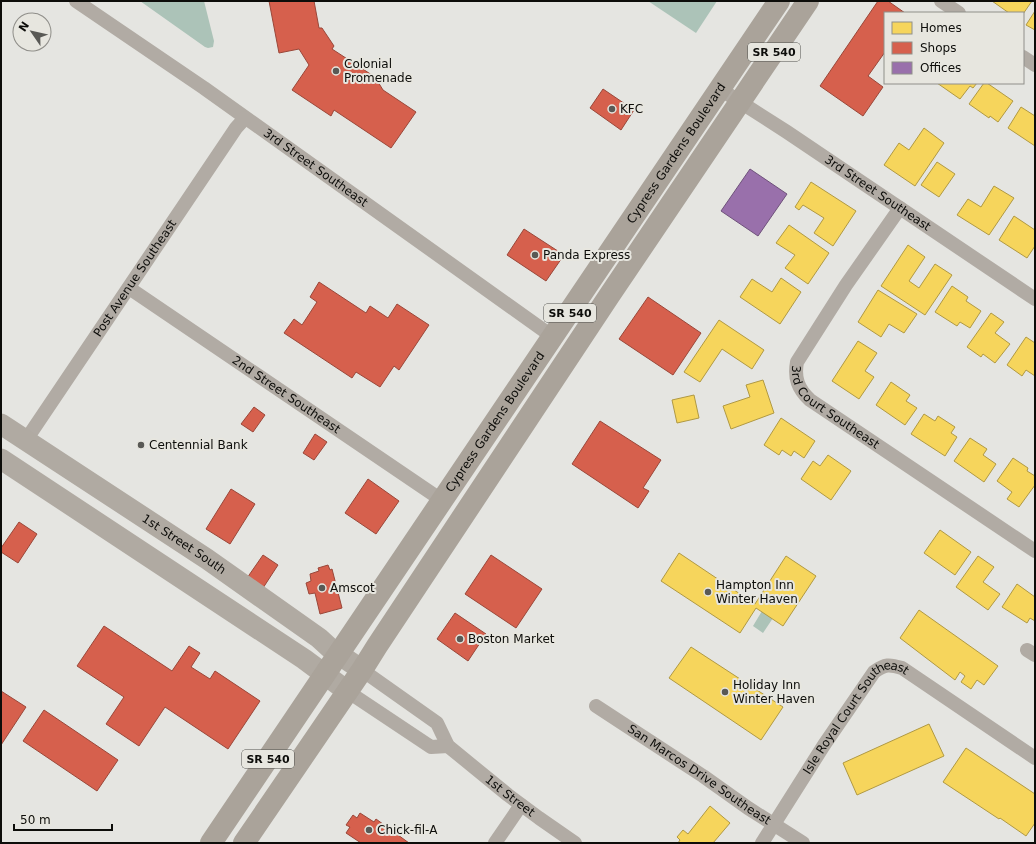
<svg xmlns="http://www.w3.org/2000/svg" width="1036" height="844" font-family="'DejaVu Sans',sans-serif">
  <rect width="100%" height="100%" fill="#e5e5e1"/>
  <path fill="#acc3b8" d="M 140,1 L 204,1 L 214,41 L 213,47 L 208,48 L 205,47 Z
    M 648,1 L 717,1 L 696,33 Z
    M 762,611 L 773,618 L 763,633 L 753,626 Z"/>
  <path fill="#f6d55c" stroke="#b09943" d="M 992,1 L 1032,1 L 1023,14 L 1023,13 L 1009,13 Z
    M 1035,11 L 1035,30 L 1026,25 Z
    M 937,83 L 977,83 L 973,88 L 970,86 L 960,99 Z
    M 984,83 L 987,83 L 1013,101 L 998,122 L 990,116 L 989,118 L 969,104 Z
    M 1021,107 L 1035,116 L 1035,146 L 1008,128 Z
    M 924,128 L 944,143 L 915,186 L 884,165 L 899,143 L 909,150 Z
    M 937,162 L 955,174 L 939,197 L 921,185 Z
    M 811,182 L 856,211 L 833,246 L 814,233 L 824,218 L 803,205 L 799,210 L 795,207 Z
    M 994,186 L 1014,198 L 989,235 L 957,215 L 968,199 L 981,207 Z
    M 1014,216 L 1035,230 L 1035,246 L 1027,258 L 999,240 Z
    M 789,225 L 829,253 L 808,284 L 785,268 L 795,255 L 776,243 Z
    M 908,245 L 925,257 L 909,281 L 919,288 L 935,264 L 952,275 L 925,315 L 881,286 Z
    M 781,278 L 801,292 L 780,324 L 740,297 L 752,279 L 772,292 Z
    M 952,286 L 968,297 L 966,301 L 981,311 L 970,328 L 960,322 L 957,326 L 935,312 Z
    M 878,290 L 917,314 L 904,333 L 889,324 L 881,337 L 858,322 Z
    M 991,313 L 1004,322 L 995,333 L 1010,344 L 995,363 L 983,354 L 981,357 L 967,347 Z
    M 719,320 L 764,350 L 752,369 L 722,349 L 700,382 L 684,372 Z
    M 1026,337 L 1035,343 L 1035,376 L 1026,370 L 1022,376 L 1007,365 Z
    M 858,341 L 877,353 L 865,371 L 874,377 L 859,399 L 832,381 Z
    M 763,380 L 774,413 L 731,429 L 723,406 L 750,397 L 746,385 Z
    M 891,382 L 910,395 L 906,401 L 917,408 L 905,425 L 876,405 Z
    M 694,395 L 699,418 L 677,423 L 672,400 Z
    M 924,414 L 935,421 L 938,416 L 955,427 L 951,433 L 957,437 L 945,456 L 911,434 Z
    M 781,418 L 815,441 L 804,458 L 794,451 L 791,456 L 782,450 L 779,455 L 764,445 Z
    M 970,438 L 987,449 L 983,455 L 996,464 L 984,482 L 954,461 Z
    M 828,455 L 851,471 L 831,500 L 801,479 L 813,461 L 820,466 Z
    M 1013,458 L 1028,468 L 1027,471 L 1035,476 L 1035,485 L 1019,507 L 1007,499 L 1012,492 L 997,481 Z
    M 940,530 L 971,552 L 955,575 L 924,553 Z
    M 679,553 L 755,604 L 786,556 L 816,576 L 783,626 L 756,608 L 740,633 L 661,581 Z
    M 978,556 L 994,567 L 983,582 L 1000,594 L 988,610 L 956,587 Z
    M 1017,584 L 1035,597 L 1035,621 L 1030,618 L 1027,623 L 1002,607 Z
    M 919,610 L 998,666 L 984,685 L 977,680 L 971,689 L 961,682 L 965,676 L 960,672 L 955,680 L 900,638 Z
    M 691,647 L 783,707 L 761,740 L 669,678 Z
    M 929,724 L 944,756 L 857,795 L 843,763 Z
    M 966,748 L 1035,794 L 1035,823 L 1026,836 L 1000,818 L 999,819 L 943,782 Z
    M 710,806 L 730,823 L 713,843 L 678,843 L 680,840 L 677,837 L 683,830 L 688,834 Z"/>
  <path fill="#d6604d" stroke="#9a4739" d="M 269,1 L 314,1 L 319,28 L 322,28 L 334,46 L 332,49 L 375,77 L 383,90 L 416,112 L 391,148 L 334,110 L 331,116 L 292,90 L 309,65 L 299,49 L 279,53 Z
    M 878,1 L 888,1 L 905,13 L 885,13 L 885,52 L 868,76 L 883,87 L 863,116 L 820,86 Z
    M 603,89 L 634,110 L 621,130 L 590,108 Z
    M 524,229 L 564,255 L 546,281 L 507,255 Z
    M 319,282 L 366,313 L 370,306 L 388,318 L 397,304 L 429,325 L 399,370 L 394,366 L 380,387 L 356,372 L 352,378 L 284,333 L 294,319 L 302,325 L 317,302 L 310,297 Z
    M 648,297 L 701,333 L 673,375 L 619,339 Z
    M 254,407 L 265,415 L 253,432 L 241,424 Z
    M 600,421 L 661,460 L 643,488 L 649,491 L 638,508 L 572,464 Z
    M 315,434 L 327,442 L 314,460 L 303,453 Z
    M 368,479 L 399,501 L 376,534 L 345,513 Z
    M 231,489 L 255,504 L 230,544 L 206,529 Z
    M 19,522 L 37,534 L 18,563 L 1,552 L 1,548 Z
    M 263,555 L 278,565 L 263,588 L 247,578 Z
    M 491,555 L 542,589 L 516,628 L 465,594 Z
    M 328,565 L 330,570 L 332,569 L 342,608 L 320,614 L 315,593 L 309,594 L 306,583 L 311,581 L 310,574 L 319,571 L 318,568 Z
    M 455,613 L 486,634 L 468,661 L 437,639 Z
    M 104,626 L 172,671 L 189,646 L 200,653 L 191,667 L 210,679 L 215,671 L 260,701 L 228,749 L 165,707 L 139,746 L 106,724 L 124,697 L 77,666 Z
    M 1,691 L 26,707 L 1,745 Z
    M 44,710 L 118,760 L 97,791 L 23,741 Z
    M 360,813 L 374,822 L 376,819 L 409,843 L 361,843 L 346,833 L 350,827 L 346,825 L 353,815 L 357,818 Z"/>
  <path fill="#9970ab" stroke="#6f527b" d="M 750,169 L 787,194 L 758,236 L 721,211 Z"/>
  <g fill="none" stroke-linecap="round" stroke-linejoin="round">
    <g stroke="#b1aba4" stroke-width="14">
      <path id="s1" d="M 76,1 L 204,88 L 553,337"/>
      <path d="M 941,1 L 959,13"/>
      <path d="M 1023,57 L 1035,65"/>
      <path id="s2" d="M 720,89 L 787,132 L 1035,299"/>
      <path id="s3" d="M 900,208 L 846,285 L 797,362 C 794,378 798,389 810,400 L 1035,551"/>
      <path id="s4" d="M 129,288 L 443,501"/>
      <path id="s5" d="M 26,440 L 236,128 L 245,118"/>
      <path d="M 1027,650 L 1035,655"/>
      <path id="s6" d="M 362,670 L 437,723 L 448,746 L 508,795 L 539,818 L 575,843"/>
      <path d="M 347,691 L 431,747 L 448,746"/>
      <path id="s7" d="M 596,706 L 703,776 L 748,808 L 803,843"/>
      <path d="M 495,843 L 521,805"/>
      <path id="s8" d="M 762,843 L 824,745 L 874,672 C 885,664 889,664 902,668 L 1035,758"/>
    </g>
    <g stroke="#b0aaa2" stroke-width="21">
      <path id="s9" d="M 1,424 L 207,559 L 319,638 L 331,649 L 362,670"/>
      <path d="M 1,459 L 304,659 L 347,691"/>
    </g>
    <g stroke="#aaa39a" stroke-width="22">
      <path id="s10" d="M 211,843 L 779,1"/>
      <path d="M 244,843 L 362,670 L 377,646 L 609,296 L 808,1"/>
    </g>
  </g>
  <g fill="#595955" stroke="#e7e6df" stroke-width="1.5">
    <circle cx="336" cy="71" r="4"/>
    <circle cx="612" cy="109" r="4"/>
    <circle cx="535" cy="255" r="4"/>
    <circle cx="141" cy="445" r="4"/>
    <circle cx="322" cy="588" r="4"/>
    <circle cx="708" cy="592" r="4"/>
    <circle cx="460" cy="639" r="4"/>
    <circle cx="725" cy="692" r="4"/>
    <circle cx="369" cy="830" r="4"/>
  </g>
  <g text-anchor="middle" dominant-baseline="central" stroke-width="4" stroke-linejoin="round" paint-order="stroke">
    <g fill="#e7e6df" stroke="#4e4e4a" stroke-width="1">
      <rect x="748" y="43" width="52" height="18" rx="3"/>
      <rect x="544" y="304" width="52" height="18" rx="3"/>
      <rect x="242" y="750" width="52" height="18" rx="3"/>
    </g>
    <g font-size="11" font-weight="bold" fill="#0d0d0a">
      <text x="774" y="52">SR 540</text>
      <text x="570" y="313">SR 540</text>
      <text x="268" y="759">SR 540</text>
    </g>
    <g font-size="12" fill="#0d0d0a" stroke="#e7e6df" text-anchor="start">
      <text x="344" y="64">Colonial<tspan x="344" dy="14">Promenade</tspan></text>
      <text x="620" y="109">KFC</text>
      <text x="543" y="255">Panda Express</text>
      <text x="149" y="445">Centennial Bank</text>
      <text x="716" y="585">Hampton Inn<tspan x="716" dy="14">Winter Haven</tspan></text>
      <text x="330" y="588">Amscot</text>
      <text x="468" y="639">Boston Market</text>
      <text x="733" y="685">Holiday Inn<tspan x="733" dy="14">Winter Haven</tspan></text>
      <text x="377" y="830">Chick-fil-A</text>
    </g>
    <g font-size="12" fill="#0d0d0a" stroke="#e7e6df">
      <text stroke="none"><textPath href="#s10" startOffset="832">Cypress Gardens Boulevard</textPath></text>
      <text stroke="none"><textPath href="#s1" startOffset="292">3rd Street Southeast</textPath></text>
      <text stroke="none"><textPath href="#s2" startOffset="189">3rd Street Southeast</textPath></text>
      <text stroke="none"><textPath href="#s5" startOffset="195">Post Avenue Southeast</textPath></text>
      <text stroke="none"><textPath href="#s4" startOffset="190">2nd Street Southeast</textPath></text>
      <text stroke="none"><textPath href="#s3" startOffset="249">3rd Court Southeast</textPath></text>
      <text stroke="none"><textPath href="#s10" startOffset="508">Cypress Gardens Boulevard</textPath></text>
      <text stroke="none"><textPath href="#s9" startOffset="219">1st Street South</textPath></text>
      <text stroke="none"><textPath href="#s8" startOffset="162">Isle Royal Court Southeast</textPath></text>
      <text stroke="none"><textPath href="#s7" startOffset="124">San Marcos Drive Southeast</textPath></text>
      <text stroke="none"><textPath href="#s6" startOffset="197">1st Street</textPath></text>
    </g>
  </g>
  <rect width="1036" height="844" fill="none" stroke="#0d0d0a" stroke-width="4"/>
  <rect x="884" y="12" width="140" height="72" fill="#e7e6df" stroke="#908f8a"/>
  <rect x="892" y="22" width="20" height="12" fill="#f6d55c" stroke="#908f8a"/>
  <text x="920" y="32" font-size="12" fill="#0d0d0a">Homes</text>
  <rect x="892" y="42" width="20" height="12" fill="#d6604d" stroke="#908f8a"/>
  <text x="920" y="52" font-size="12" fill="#0d0d0a">Shops</text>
  <rect x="892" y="62" width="20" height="12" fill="#9970ab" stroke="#908f8a"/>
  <text x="920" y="72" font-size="12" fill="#0d0d0a">Offices</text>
  <g transform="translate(32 32) rotate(304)"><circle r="19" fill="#e7e6df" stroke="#908f8a"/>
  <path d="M0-3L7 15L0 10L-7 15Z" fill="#595955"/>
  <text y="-6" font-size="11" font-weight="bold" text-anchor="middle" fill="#0d0d0a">N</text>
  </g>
  <path d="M14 824v6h98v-6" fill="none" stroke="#0d0d0a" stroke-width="2"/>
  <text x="20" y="824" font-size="12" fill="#0d0d0a" stroke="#e7e6df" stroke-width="3" paint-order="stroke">50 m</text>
</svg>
